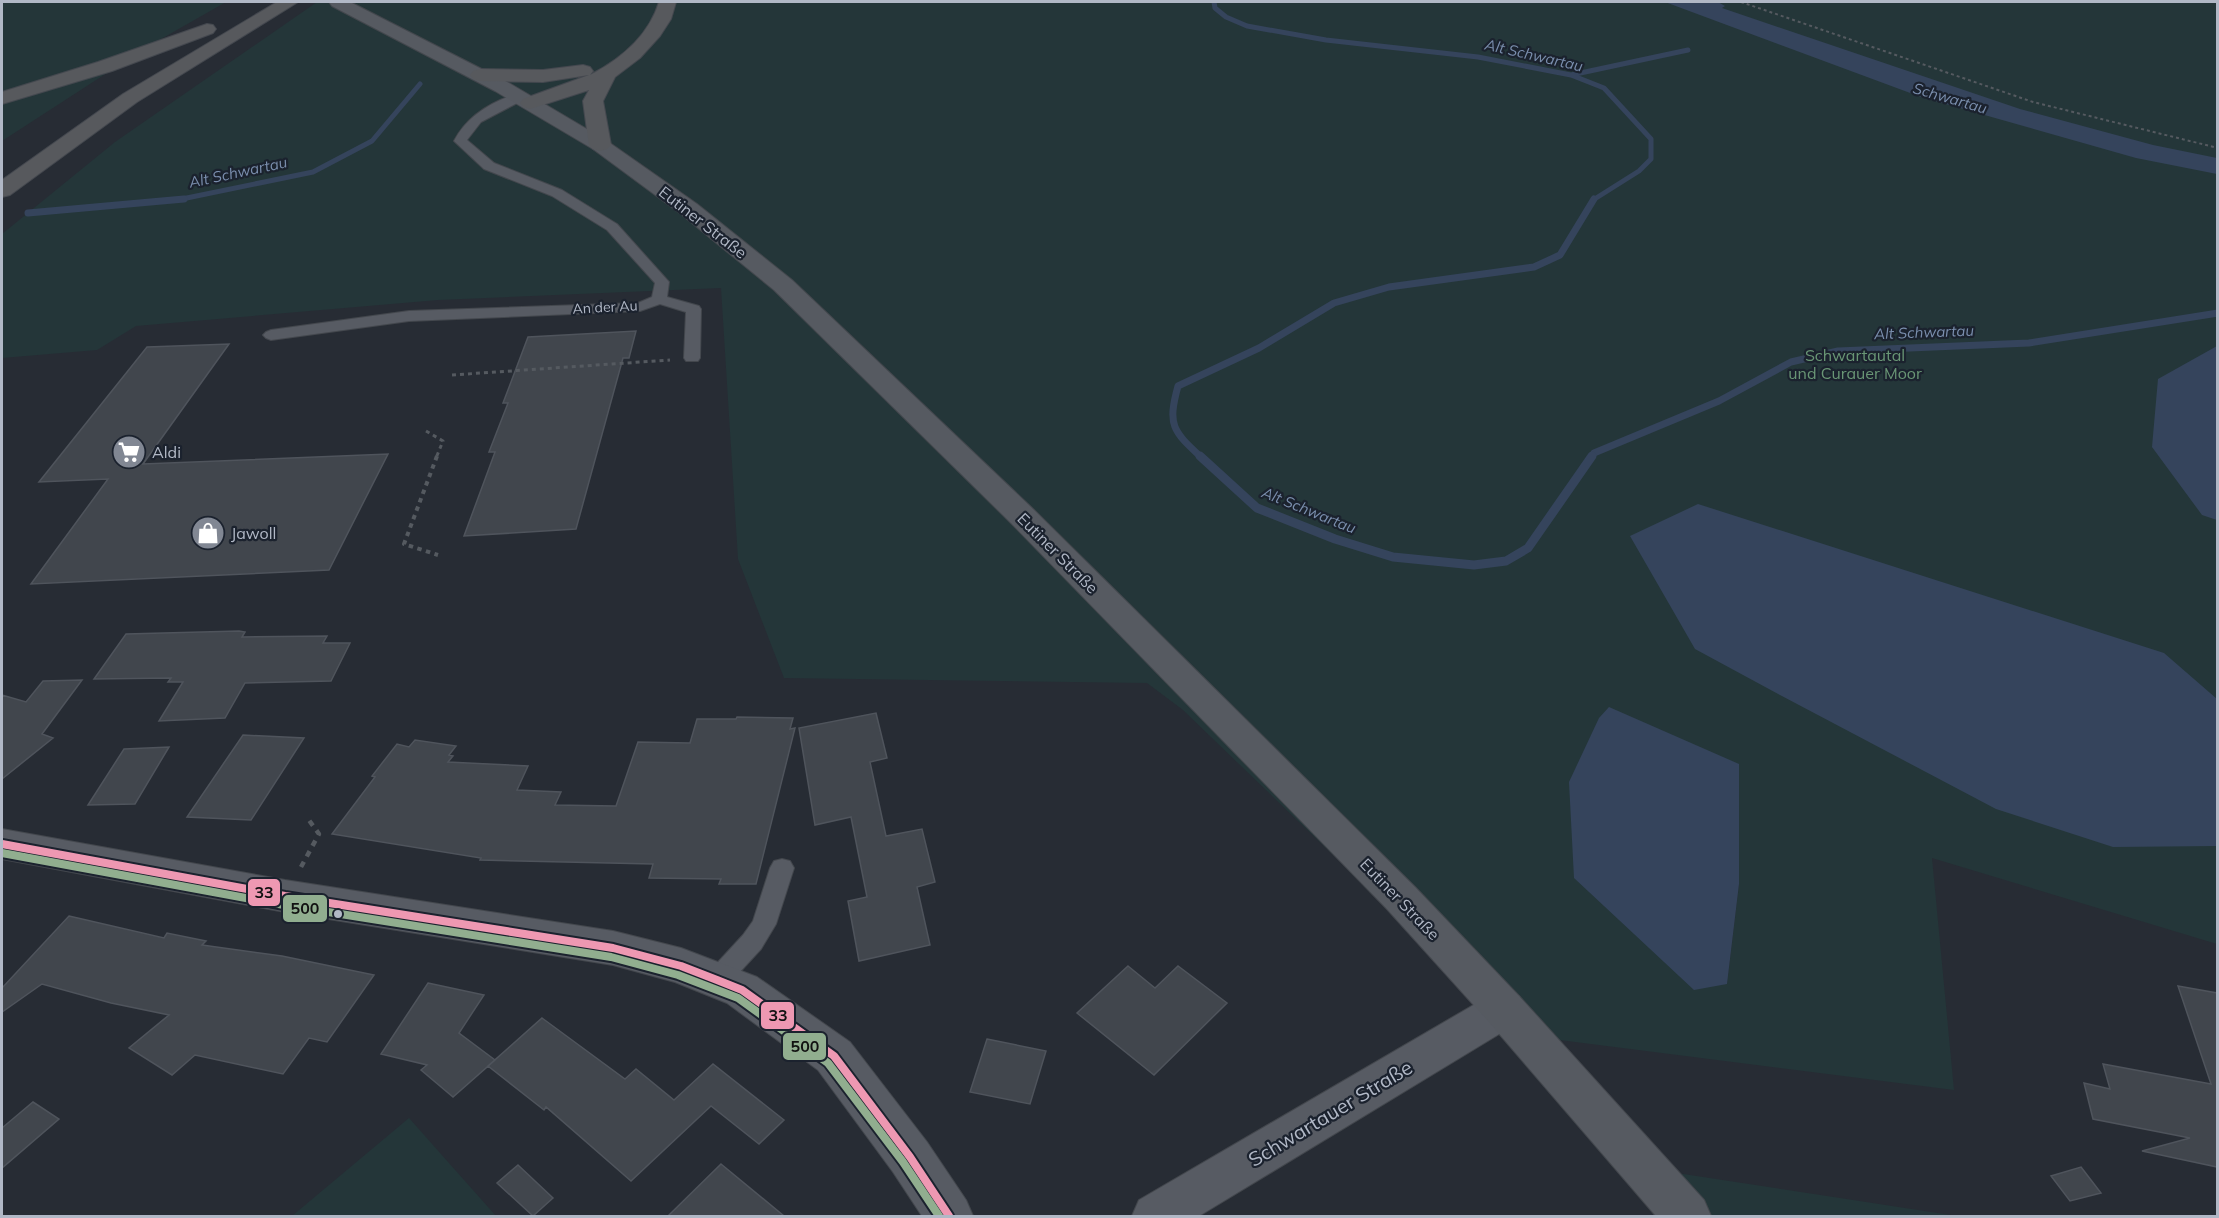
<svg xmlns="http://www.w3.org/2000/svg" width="2219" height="1218" font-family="Mulish,sans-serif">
  <rect width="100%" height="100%" fill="#272c34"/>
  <path fill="#243639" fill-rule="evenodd" d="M 2,2 L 226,2 L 147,47 L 2,141 Z
    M 317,2 L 2217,2 L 2217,944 L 1932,858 L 1954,1090 L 1520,1035 L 1183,710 L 1147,683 L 784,678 L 738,559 L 721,288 L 438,300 L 136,326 L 97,350 L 2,358 L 2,234 L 115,142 ZM 1739,764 L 1739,884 L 1727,984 Z
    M 409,1118 L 496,1216 L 292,1216 Z
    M 1644,1168 L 1957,1216 L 1687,1216 Z"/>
  <path fill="#35445c" d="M 1665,2 L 1718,2 L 1725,6 L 1722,8 L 2020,109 L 2153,145 L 2217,158 L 2217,174 L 2136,158 L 1921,97 Z
    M 2217,346 L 2217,520 L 2202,515 L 2152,447 L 2158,379 Z
    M 1698,504 L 2164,653 L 2217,699 L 2217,846 L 2113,847 L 1996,809 L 1780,695 L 1695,649 L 1630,536 Z
    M 1609,707 L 1739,764 L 1739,884 L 1727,984 L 1694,990 L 1574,878 L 1569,782 L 1599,718 Z"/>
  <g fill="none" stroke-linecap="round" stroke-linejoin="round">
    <path stroke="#35445c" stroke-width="5" d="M 1214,2 L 1215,8 L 1226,17 L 1247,26 L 1326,40 L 1478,57 L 1571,75 L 1604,88 L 1651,139 L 1651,159 L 1639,171 L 1593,200
      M 1571,75 L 1688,50
      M 177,200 L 313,172 L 372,141 L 420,84"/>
    <path stroke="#35445c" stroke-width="7" d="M 28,213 L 184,199
      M 1202,458 C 1173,431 1167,426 1178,386 L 1259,348 L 1334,303 L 1389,287 L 1534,267 L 1560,255 L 1594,199
      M 1591,458 L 1594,453 L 1719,401 L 1791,362 L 1838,351 L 2029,343 L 2218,313"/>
    <path stroke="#35445c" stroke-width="9" d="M 1200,456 L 1257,508 L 1335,539 L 1393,557 L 1474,565 L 1506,561 L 1528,548 L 1592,456"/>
  </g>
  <path fill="#41464d" stroke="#4f545c" stroke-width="1.5" d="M 636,331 L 629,358 L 623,358 L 576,529 L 464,536 L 495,452 L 489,452 L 508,403 L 503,403 L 528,337 Z
    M 229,344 L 143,464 L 388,454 L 329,570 L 31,584 L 108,479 L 39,482 L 147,347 Z
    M 239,631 L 245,632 L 242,637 L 327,636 L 323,643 L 350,643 L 331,681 L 245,683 L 225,718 L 159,721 L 183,682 L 168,682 L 171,678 L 94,679 L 126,634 Z
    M 82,680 L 42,734 L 53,738 L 2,779 L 2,695 L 26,702 L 43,681 Z
    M 876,713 L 887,758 L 870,762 L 886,836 L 922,829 L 935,882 L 917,887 L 930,945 L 859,961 L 848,901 L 867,897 L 851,817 L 815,825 L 799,728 Z
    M 737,717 L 793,718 L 790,729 L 795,728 L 756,884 L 719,884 L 721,879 L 649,878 L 653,864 L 480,860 L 481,858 L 332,834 L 375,777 L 372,776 L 397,744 L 409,747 L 415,740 L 456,746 L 449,755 L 453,756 L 448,762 L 528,766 L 517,790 L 561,792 L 555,805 L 616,806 L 638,742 L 690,743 L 697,719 L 736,719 Z
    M 243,735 L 304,738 L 251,820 L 187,817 Z
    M 169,747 L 135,804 L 88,805 L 124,749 Z
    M 69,916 L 164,938 L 167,933 L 206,941 L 202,945 L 282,956 L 374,975 L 327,1042 L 309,1038 L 283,1074 L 195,1055 L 172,1075 L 129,1048 L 169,1015 L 111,1003 L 42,984 L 2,1012 L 2,988 Z
    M 1128,966 L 1155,988 L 1178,966 L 1227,1003 L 1154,1075 L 1077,1013 Z
    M 428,983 L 484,995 L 459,1033 L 495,1060 L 453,1097 L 421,1070 L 427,1065 L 381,1054 Z
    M 2178,986 L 2217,993 L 2217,1167 L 2142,1151 L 2190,1138 L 2093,1119 L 2084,1083 L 2110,1089 L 2103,1064 L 2211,1084 Z
    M 542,1018 L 625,1079 L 636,1069 L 674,1100 L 713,1064 L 784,1120 L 759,1144 L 711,1106 L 631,1181 L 546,1107 L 544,1110 L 488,1066 Z
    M 987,1039 L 1046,1051 L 1030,1104 L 970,1092 Z
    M 33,1102 L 59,1119 L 2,1168 L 2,1128 Z
    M 721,1164 L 784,1216 L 668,1216 Z
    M 518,1165 L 553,1198 L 533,1216 L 497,1183 Z
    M 2081,1167 L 2101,1193 L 2070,1201 L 2051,1176 Z"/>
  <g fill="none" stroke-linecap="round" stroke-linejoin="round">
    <g stroke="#43474d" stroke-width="2">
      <path id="service" d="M 519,93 L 525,97 L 523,100 L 481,122 L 467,140 L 494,163 L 562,190 L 617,224 L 669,282 L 667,297 L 699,306 L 701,309 L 700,358 L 698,361 L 686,361 L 684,358 L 686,312 L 660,304 L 640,311 L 409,321 L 271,340 L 266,338 L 263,335 L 266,332 L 271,330 L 409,311 L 638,303 L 652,297 L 655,283 L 607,230 L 552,196 L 484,169 L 454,141 C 467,116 492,101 519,93 Z
        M 782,859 L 790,861 L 794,868 L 776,924 L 761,949 L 726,987 L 717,991 L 708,987 L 704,980 L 708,973 L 743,935 L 753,921 L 770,868 L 774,861 Z"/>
    </g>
    <g stroke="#43474d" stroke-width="2">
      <path id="tertiary" d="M 2,829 L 285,880 L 613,931 L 681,948 L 757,977 L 850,1042 L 927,1142 L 966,1200 L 973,1216 L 922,1216 L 893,1172 L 818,1070 L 727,1003 L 675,982 L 613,965 L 285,912 L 2,859 Z
        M 1504,990 L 1519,996 L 1526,1009 L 1519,1022 L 1199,1216 L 1132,1216 L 1139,1200 L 1489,996 Z"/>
    </g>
    <g stroke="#43474d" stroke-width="2">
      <path id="secondary" d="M 329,2 L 350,2 L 509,83 L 607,141 L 697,204 L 792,280 L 1033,509 L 1415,887 L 1519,996 L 1704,1200 L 1711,1216 L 1656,1216 L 1489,1022 L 1387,909 L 1011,523 L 774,290 L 681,214 L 593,149 L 495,91 L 332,6 Z"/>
    </g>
    <g stroke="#44484f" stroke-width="2">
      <path id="motorway" d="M 277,2 L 298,2 L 137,102 L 10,195 L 2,197 L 2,180 L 123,94 Z
        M 659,2 L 676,2 L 671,19 L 660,36 L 640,58 L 615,77 L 603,101 L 611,145 L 607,149 L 600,151 L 593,149 L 589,145 L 583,101 L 589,90 L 530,109 L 523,107 L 520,103 L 523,99 L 589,75 L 543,82 L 480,81 L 473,79 L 470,75 L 473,71 L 480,69 L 543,70 L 583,65 L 590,67 L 593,71 L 590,75 C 621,59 649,35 659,2 Z
        M 207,24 L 213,25 L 216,29 L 213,33 L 112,71 L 2,104 L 2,92 L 98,62 Z"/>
    </g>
    <path stroke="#555a60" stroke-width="2" stroke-dasharray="3 3" stroke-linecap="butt" d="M 1741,2 L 2033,102 L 2218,148"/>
    <path stroke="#555a60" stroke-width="3" stroke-dasharray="4 4" stroke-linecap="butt" d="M 452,375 L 670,360
      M 426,431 L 443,441 L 436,458"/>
    <path stroke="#555a60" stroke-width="4" stroke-dasharray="4.5 4.5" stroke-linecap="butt" d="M 437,456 L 404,544 L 438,555"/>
    <path stroke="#555a60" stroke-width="4.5" stroke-dasharray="6 6" stroke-linecap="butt" d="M 301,867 L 319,834 L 306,816"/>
    <use href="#service" fill="#575b63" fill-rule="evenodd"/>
    <use href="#tertiary" fill="#575b63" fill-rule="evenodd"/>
    <use href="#secondary" fill="#565a61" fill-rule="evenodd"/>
    <use href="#motorway" fill="#57595d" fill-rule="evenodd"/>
    <g stroke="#1b222e" stroke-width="12">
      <path id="bus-1" d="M 2,844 L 285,896 L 613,948 L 681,966 L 717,980 L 742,990 L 834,1056 L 910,1157 L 949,1216"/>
    </g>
    <g stroke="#1b222e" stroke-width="12">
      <path id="bus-2" d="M 2,853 L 284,905 L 611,957 L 678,975 L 738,998 L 828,1063 L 903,1162 L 939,1216"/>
    </g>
    <use href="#bus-1" stroke="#ee98b2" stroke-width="8"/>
    <use href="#bus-2" stroke="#91ae8f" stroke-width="8"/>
  </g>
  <defs>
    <g id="supermarket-disc" transform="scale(1.725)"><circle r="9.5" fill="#818793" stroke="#1b222e"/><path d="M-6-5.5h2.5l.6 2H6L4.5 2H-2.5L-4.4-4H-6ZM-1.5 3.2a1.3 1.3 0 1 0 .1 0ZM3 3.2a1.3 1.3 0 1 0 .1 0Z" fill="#fff"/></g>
    <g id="shop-disc" transform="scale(1.725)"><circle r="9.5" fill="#818793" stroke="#1b222e"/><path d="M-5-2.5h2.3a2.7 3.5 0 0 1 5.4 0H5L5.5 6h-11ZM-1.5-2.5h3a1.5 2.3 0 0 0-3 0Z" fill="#fff"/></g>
  </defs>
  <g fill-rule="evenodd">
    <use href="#supermarket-disc" x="129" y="452"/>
    <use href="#shop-disc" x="208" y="533"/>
  </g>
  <circle fill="#b1b8c6" stroke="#1b222e" stroke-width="2" cx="338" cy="914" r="5"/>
  <g text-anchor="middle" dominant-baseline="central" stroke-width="4.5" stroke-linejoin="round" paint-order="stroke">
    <g font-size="14" fill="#b1b8c6" stroke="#1b222e">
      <text transform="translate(605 307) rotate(-3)">An der Au</text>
    </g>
    <g font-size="15" font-style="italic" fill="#7a8ead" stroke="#1b222e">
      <text transform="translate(1534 55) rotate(13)">Alt Schwartau</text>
      <text transform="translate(1950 98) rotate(16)">Schwartau</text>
      <text transform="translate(238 172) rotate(-12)">Alt Schwartau</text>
      <text transform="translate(1924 332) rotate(-2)">Alt Schwartau</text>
      <text transform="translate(1309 510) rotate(22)">Alt Schwartau</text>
    </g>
    <g font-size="16" fill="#b1b8c6" stroke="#1b222e">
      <text transform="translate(703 222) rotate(38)">Eutiner Straße</text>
      <text transform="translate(1058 553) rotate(45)">Eutiner Straße</text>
      <text transform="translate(1400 899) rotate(46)">Eutiner Straße</text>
    </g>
    <g font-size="16" fill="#699675" stroke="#1b222e">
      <text x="1855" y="355">Schwartautal<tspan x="1855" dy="18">und Curauer Moor</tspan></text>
    </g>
    <g font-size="16" fill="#b1b8c6" stroke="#1b222e" text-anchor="start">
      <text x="152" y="452">Aldi</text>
      <text x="231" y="533">Jawoll</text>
    </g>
    <g font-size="20" fill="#b1b8c6" stroke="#1b222e">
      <text transform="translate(1330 1113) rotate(-31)">Schwartauer Straße</text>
    </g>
  </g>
  <g stroke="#1b222e" stroke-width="2">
    <rect x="247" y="878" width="34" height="29" rx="6" fill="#ee98b2"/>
    <rect x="282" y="894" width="46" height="29" rx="6" fill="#91ae8f"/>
    <rect x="760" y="1001" width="35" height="29" rx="6" fill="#ee98b2"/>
    <rect x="782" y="1032" width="45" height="29" rx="6" fill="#91ae8f"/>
  </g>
  <g font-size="16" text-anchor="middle" font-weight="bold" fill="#111">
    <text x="264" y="898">33</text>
    <text x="305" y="914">500</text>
    <text x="778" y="1021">33</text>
    <text x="805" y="1052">500</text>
  </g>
  <rect width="2219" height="1218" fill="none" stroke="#b1b8c6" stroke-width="6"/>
</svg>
